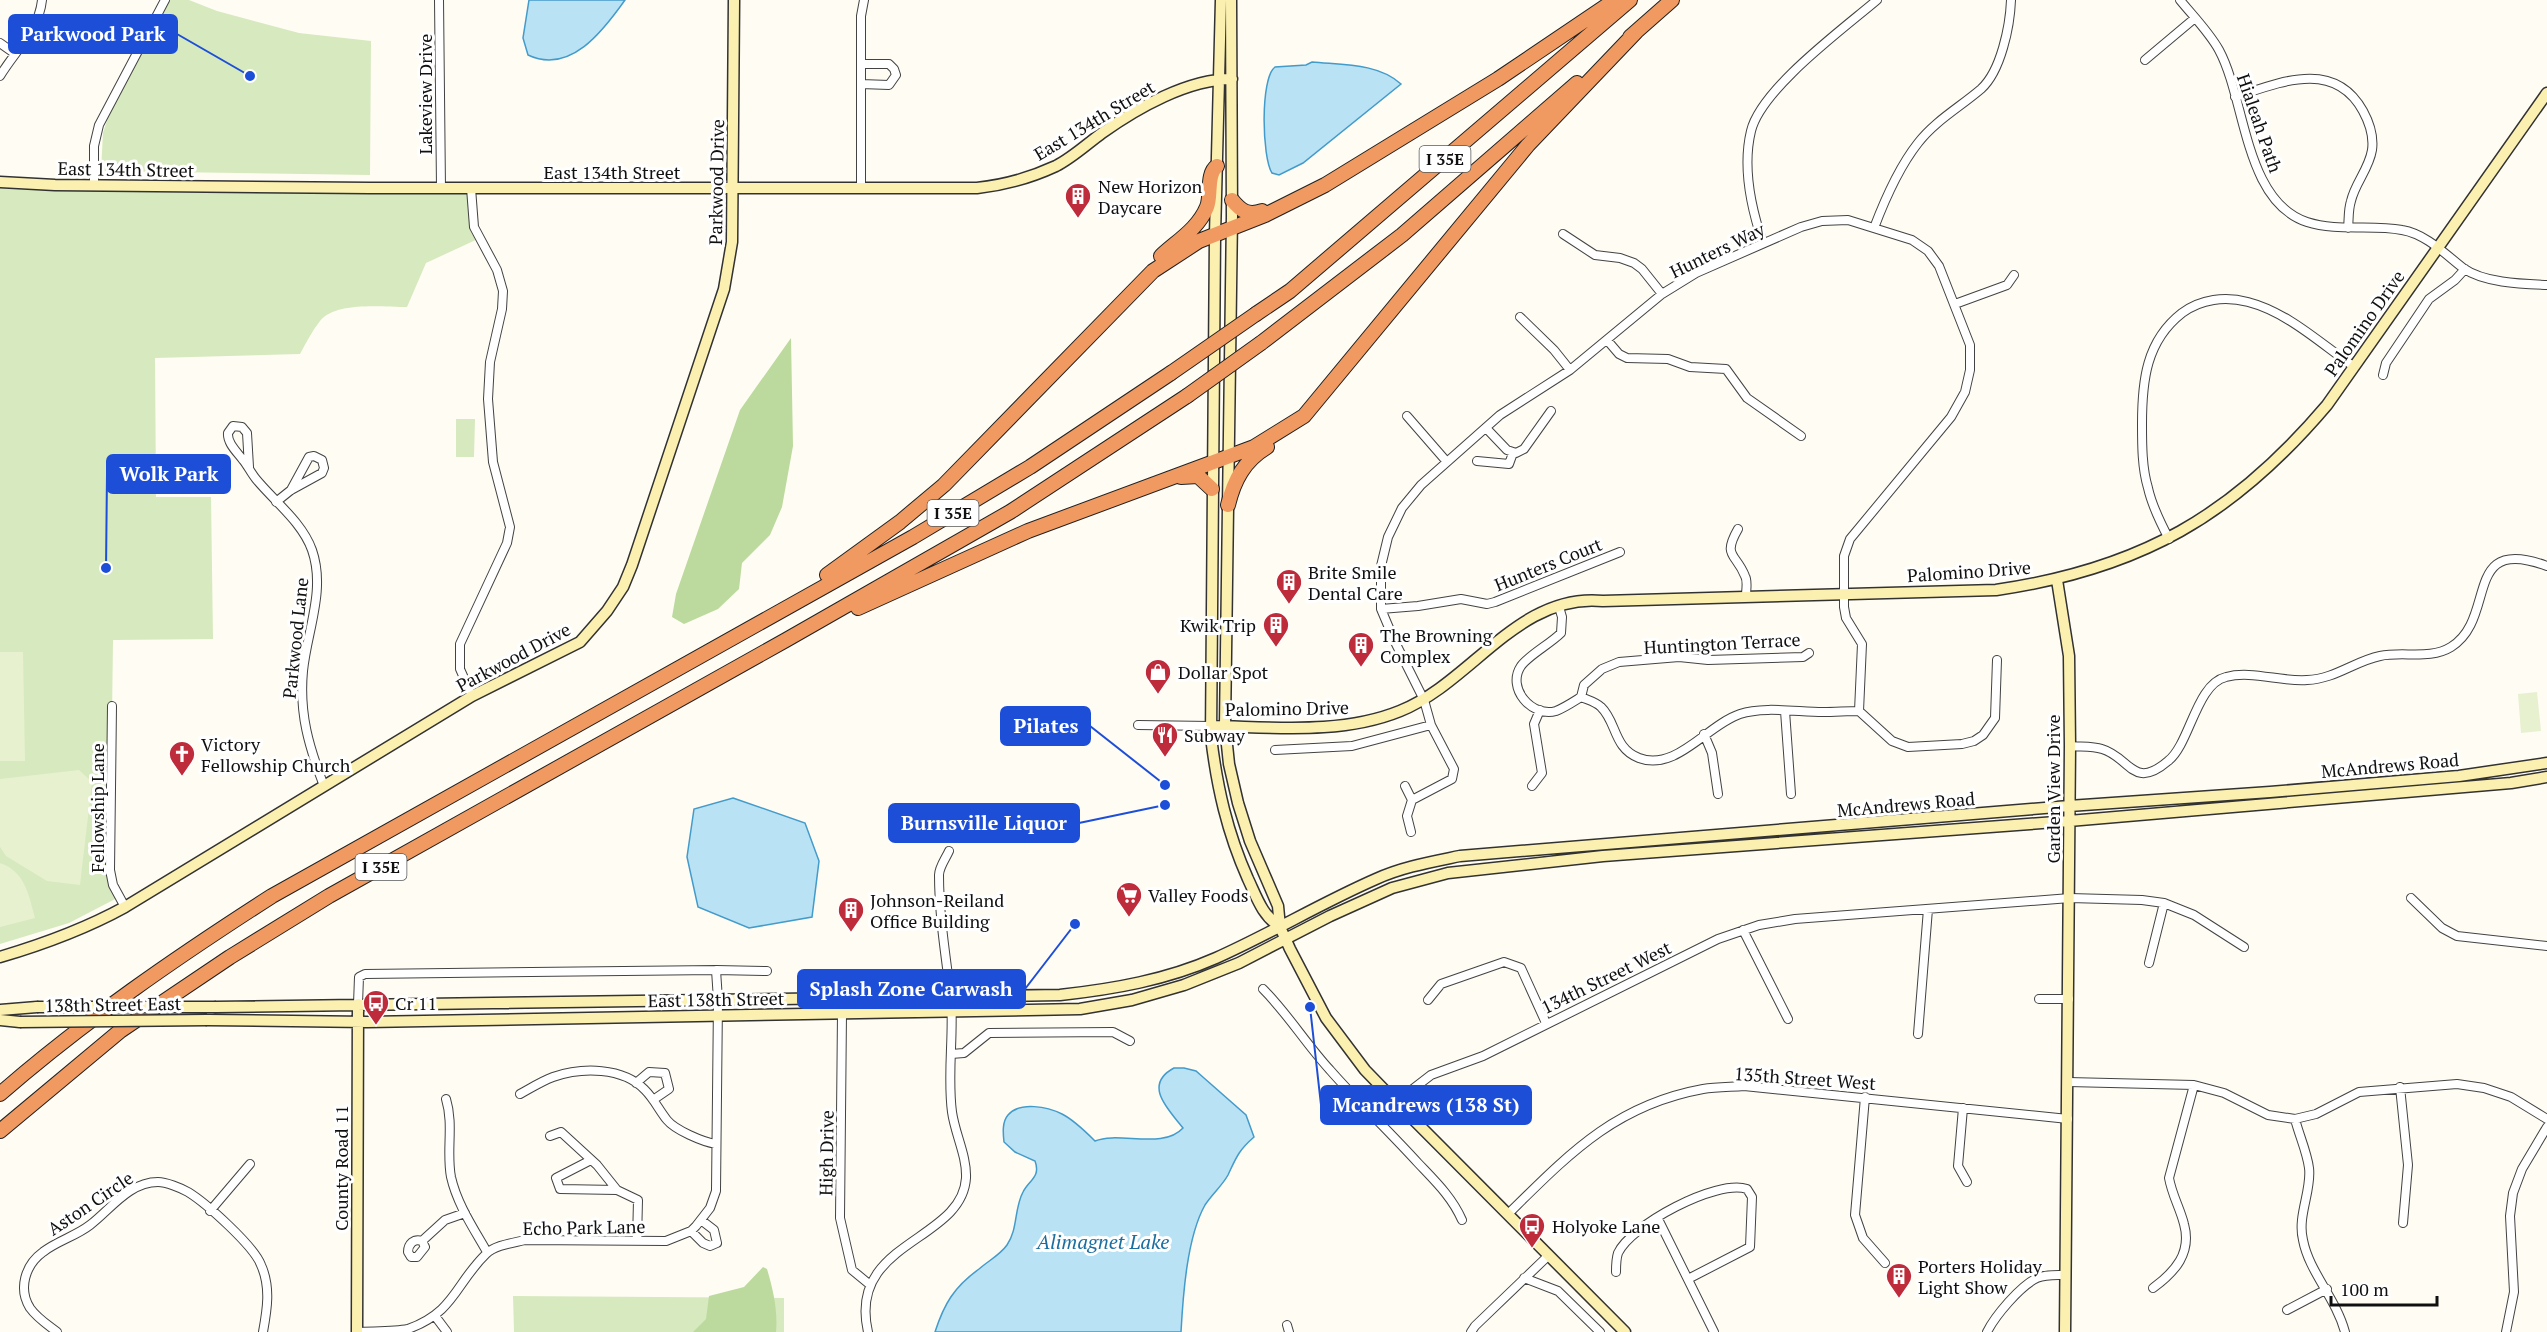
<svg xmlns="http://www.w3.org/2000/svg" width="2547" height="1332" font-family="'PT Serif',serif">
  <rect width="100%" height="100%" fill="#fffcf4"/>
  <path fill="#d7e9be" d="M 170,0 L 189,0 L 217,11 L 299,33 L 371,41 L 370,175 L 101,171 L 103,133 L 110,111 Z
    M 0,182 L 471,188 L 480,238 L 426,263 L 407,307 C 382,307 336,301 320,321 C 312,331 306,343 300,354 L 155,358 L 156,497 L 211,497 L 213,639 L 113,640 L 110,870 L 119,897 L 69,923 L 0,944 Z
    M 456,419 L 475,419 L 474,457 L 456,457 Z
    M 513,1296 L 784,1298 L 784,1332 L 514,1332 Z"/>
  <path fill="#bcda9d" d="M 791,338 L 793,446 L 782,507 L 770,535 L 742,563 L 739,589 L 718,609 L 684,624 L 672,617 L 676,594 L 740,410 Z
    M 763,1267 L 767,1269 C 773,1289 778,1311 776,1332 L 693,1332 L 706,1319 L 709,1296 L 744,1287 Z"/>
  <path fill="#e7f1cf" d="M 0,652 L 23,652 L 25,761 L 0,761 Z
    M 2537,692 L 2541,731 L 2521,733 L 2518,694 Z
    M 79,770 L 92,782 L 80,885 L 47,881 L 6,856 L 0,847 L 0,779 Z
    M 0,863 C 25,871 29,896 35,918 L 0,927 Z"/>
  <path fill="#bae2f5" stroke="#439bca" stroke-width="1.5" d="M 529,0 L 625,0 C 603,31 570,75 528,55 L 523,38 Z
    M 1312,62 C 1342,65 1378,63 1401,84 L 1303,163 L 1279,175 L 1272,173 C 1262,158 1260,78 1275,67 L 1306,65 Z
    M 733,798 L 805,823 L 819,861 L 812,917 L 749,928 L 698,907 L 687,857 L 694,809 Z
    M 1174,1068 L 1184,1068 L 1196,1071 L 1204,1078 L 1246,1115 L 1254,1137 C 1238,1151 1236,1158 1228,1175 C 1222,1186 1212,1194 1205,1205 C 1187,1237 1183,1295 1181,1332 L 935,1332 C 944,1304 954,1287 979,1269 C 988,1261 1000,1255 1007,1245 C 1018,1229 1014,1209 1023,1192 C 1029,1180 1041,1177 1035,1161 L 1015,1152 L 1004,1142 C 1003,1133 1002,1122 1008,1115 C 1020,1101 1048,1107 1062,1114 C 1074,1120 1085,1131 1095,1141 C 1119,1131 1163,1150 1183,1128 C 1169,1110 1142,1085 1174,1068 Z"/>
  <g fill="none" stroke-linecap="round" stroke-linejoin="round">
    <g stroke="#434343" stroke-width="10">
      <path id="street" d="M 439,0 L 441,188
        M 2180,0 C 2193,16 2209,32 2219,50 C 2246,100 2244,201 2307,222 C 2338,232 2371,224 2402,230 C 2426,234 2445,254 2463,268 C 2484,283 2522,284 2547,285
        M 0,43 L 14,53
        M 2145,60 L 2195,18
        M 861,64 L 889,64 L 894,69 L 896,75 L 889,85 L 861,84
        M 0,76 C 15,51 39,30 42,0
        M 2235,97 C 2278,83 2334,58 2363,111 C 2369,122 2374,136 2372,150 C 2369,169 2355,183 2351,201 C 2348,210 2349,220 2348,228
        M 94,186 L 94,146 L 99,125 L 165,0
        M 471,188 L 474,227 L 497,270 L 503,291 L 502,309 L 490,362 L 488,399 L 493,462 L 510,527 L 507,543 L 460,644 L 460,669 L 472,696
        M 861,188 L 861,16 L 864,0
        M 1874,228 C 1885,199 1899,167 1918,143 C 1935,121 1960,107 1981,89 C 2001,71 2010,26 2011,0
        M 1563,234 L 1595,255 L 1620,258 L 1634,263 L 1642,269 L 1662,294
        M 1763,243 C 1751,208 1742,168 1751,131 C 1761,89 1843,29 1877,0
        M 1955,304 L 2007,285 L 2014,275
        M 1520,317 L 1554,350 L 1570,370
        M 1607,340 L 1619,354 L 1627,358 L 1668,359 L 1690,367 L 1726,369 L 1747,398 L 1801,436
        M 2383,375 L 2386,363 L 2429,299 L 2455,280 L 2465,269
        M 1407,416 L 1447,462
        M 1486,428 L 1507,450 L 1516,453 L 1524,449 L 1551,411
        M 1477,461 L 1509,464 L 1513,453
        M 249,467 L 247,433 L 242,427 L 233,426 L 228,433 C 227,443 237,452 243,460 C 248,466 251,473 256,479 C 274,501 302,522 312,550 C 326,590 307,631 303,671 C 299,714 309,747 324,786
        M 276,502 L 291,490 L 322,473 L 324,468 L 322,460 L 314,456 L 309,457 L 291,490
        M 1738,529 C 1722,557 1736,553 1745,576 C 1748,581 1746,590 1746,595
        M 2169,539 C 2160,522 2152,506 2148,488 C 2142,468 2142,445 2142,424 C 2142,381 2146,341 2182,313 C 2201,299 2225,296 2248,302 C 2287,312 2320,343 2353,366
        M 1559,607 L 1562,617 L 1561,633 C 1550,644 1529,655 1521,666 C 1506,688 1532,718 1556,711 C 1564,708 1573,702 1581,697 C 1588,700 1596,702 1601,707 C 1617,722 1613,748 1639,758 C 1676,772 1707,725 1740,714 C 1763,706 1798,712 1823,712 C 1835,712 1847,711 1859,711
        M 1381,609 L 1418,606 L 1461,599 L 1487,604 L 1495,602 L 1620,552
        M 1581,697 L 1584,685 L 1602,669 L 1619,662 L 1679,657 L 1708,660 L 1803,657 L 1809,653
        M 112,706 L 110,870 L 113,885 L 125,907
        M 1785,711 L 1791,794
        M 1859,711 L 1892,741 L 1908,747 L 1962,744 L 1974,741 L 1983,735 L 1995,718 L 1997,660
        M 1138,725 L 1211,726
        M 1704,734 L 1712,753 L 1718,794
        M 2070,746 C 2080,747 2093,746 2102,749 C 2130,757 2133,791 2168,761 C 2190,744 2196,684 2226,677 C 2251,670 2281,682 2307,680 C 2335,679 2355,661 2380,656 C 2403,651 2430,660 2451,647 C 2498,618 2461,534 2547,566
        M 1275,750 L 1352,746 L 1431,725
        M 1405,786 L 1412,800 L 1407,816 L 1411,832
        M 1532,786 L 1542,773 L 1534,724 L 1540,710
        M 1412,800 L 1452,779 L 1454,769 L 1431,725 L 1424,700 L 1395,642 L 1381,609 L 1381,566 L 1388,537 L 1402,508 L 1421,485 L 1500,415 L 1570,370 L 1662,294 L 1696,273 L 1801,227 L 1822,221 L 1848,220 L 1912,240 L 1928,251 L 1939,266 L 1970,345 L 1970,370 L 1965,392 L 1951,417 L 1850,539 L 1844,556 L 1844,607 L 1846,618 L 1862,644 L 1859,711
        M 2411,898 L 2442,928 L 2457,936 L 2547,946
        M 1743,930 L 1788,1019
        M 2149,963 L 2164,903
        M 716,970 L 767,971
        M 1263,989 C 1288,1014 1306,1044 1330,1070 C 1358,1102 1389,1131 1418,1163 C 1435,1181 1452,1197 1462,1220
        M 2039,999 L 2069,999
        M 1428,1000 L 1441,984 L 1504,962 L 1521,968 L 1546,1023
        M 842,1013 L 840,1218 L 852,1270 L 869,1284
        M 1918,1034 L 1928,909
        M 951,1054 L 964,1053 L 989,1033 L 1113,1032 L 1130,1041
        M 2068,1082 L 2194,1085 L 2224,1093 L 2268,1115 L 2295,1119 L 2316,1114 L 2359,1092 L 2457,1084 L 2484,1088 L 2511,1097 L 2547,1119
        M 636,1083 L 649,1072 L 665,1073 L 669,1089 L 653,1100
        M 2400,1087 L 2408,1165 L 2403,1223
        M 520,1094 C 531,1088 542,1081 553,1077 C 582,1067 623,1067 645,1090 C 654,1099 659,1110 667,1120 C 675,1130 703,1142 716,1144
        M 1865,1097 L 1855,1215 L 1863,1238 L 1885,1263
        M 446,1099 C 454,1125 446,1151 451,1177 C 457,1204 474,1229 487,1252
        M 1963,1108 L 1958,1166 L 1967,1182
        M 2295,1119 C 2299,1135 2307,1152 2309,1168 C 2312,1190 2297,1216 2303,1240 C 2309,1272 2336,1298 2345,1332
        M 1379,1120 L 1396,1102 L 1431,1075 L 1483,1056 L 1718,939 L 1759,925 L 1795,919 L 2070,898 L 2142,900 L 2164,903 L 2194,915 L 2244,947
        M 550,1136 L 561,1132 L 597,1165 L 617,1190
        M 591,1160 L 556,1178 L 560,1189 L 617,1190 L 638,1200 L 637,1241
        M 210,1211 L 250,1164
        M 1508,1214 C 1569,1154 1615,1105 1703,1089 C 1716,1087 1731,1087 1744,1086 L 2068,1119
        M 1658,1219 L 1714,1332
        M 691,1231 L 703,1243 L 710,1246 L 717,1243 L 714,1230 L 701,1220
        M 422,1241 L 425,1247 L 417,1257 L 411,1257 L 408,1252 C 408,1244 414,1238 422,1241 L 445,1220 L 465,1213
        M 1616,1272 C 1616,1266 1616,1259 1618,1253 C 1631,1225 1716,1179 1747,1189 L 1752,1197 L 1750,1247 L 1688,1279
        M 1524,1278 L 1558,1291 L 1600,1332
        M 2153,1288 C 2175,1272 2192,1253 2184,1224 C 2180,1208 2172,1195 2169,1178 L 2194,1085
        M 2287,1310 L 2327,1289
        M 435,1316 L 447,1332
        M 1287,1325 L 1289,1332
        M 57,1332 C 48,1325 37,1318 30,1308 C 18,1289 25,1265 43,1252 C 57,1241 76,1236 90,1225 C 111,1209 129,1182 158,1182 C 166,1182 181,1188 188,1192 C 206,1203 254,1246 261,1265 C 271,1287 267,1310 263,1332
        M 357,1332 C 372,1331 394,1332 408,1329 C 455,1312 455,1284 486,1254 C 495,1245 513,1243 525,1240 L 666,1241 L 691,1231 L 696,1226 L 710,1208 L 716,1191 L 718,1000 L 716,970 L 365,974 L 359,977 L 358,1004
        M 868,1332 C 847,1241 962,1242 966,1178 C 967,1156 955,1134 952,1112 C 947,1074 954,1036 951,998 C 946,958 939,916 939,875 C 939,867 946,858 949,851
        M 1471,1332 L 1475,1326 L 1549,1255
        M 1987,1332 C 1995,1316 2020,1286 2037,1278 C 2046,1274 2056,1275 2066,1275
        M 2506,1332 L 2514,1292 L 2510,1216 L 2513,1193 L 2522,1169 L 2547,1127"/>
    </g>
    <g stroke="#323232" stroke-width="13">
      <path id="secondary" d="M 1221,0 L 1215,235 L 1211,737 C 1217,787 1227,832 1248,879 C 1257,898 1262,915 1280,927
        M 1231,0 L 1232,216 L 1225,726 L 1229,764 L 1238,803 L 1250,841 L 1278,906 L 1280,927 L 1290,949 L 1326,1018 L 1365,1070 L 1396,1102 L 1625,1332
        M 0,182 L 55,185 L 370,188 L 977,188 C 1005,185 1030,178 1056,166 C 1072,158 1087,144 1102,133 C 1137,108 1188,79 1232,79
        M 2057,580 L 2069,656 L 2070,746 L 2065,1332
        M 1211,726 C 1273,727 1341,735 1400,711 C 1471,683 1519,592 1603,601 L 1996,590 C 2140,569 2233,516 2327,405 L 2547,93
        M 0,957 C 44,944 85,929 125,907 L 472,696 L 580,642 L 607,611 L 623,587 L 632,565 L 724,289 L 732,242 L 734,0
        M 216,1007 L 1060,995 C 1114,989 1166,980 1216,958 C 1270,934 1321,903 1376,879 C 1402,867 1431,862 1460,856 L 2069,806 L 2270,792 L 2459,776 L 2547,763
        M 0,1010 L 37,1007
        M 0,1020 L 20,1022
        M 207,1020 L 367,1022 L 1080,1009 L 1132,1000 L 1184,985 L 1239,963 L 1330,916 L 1392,888 L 1448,873 L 1603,856 L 2069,821 L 2511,783 L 2547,777
        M 357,1332 L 358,1004"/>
    </g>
    <g stroke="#212121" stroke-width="16">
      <path id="highway" d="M 1630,37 L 1672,0
        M 1232,200 C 1241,211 1248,216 1262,211
        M 1161,256 C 1177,241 1198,229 1207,207 C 1212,195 1206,174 1217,166
        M 1256,314 L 1290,291 L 1630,0
        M 1261,343 L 1402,235 L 1577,83
        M 1181,477 L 1198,476 L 1212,489
        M 1228,505 C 1234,480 1244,461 1267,447
        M 827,575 L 900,522 L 944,485 L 1153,271 L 1199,241 L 1265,215 L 1325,185 L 1498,79 L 1615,0
        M 858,608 L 1028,531 L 1254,447 L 1304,416 L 1528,145 L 1636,32
        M 0,1094 C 85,1020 177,957 272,896 L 913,537 L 1030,467 L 1171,373
        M 0,1131 L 120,1031 L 230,957 L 329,896 L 786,640 L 1010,512 L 1187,396"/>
    </g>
    <use href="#street" stroke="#fff" stroke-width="8"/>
    <use href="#secondary" stroke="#fcf0b1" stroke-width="10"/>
    <use href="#highway" stroke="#f09a61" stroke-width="14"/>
    <g stroke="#323232" stroke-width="13" stroke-linecap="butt">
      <path id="secondary-bridge" d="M 37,1007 L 216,1007
        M 20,1022 L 207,1020"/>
    </g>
    <g stroke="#212121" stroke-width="16" stroke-linecap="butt">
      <path id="highway-bridge" d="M 1171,373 L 1256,314
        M 1187,396 L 1261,343"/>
    </g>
    <use href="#secondary-bridge" stroke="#fcf0b1" stroke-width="10"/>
    <use href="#highway-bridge" stroke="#f09a61" stroke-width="14"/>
  </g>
  <defs>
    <g id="building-pin" transform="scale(1.35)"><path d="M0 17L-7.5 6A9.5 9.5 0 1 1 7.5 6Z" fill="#be2b3a" stroke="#fff"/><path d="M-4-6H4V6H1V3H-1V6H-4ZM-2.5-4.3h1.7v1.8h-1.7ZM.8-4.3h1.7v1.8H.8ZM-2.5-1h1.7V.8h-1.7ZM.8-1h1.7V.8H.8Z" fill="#fff"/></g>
    <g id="shop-pin" transform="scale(1.35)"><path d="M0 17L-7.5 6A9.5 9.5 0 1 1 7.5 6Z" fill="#be2b3a" stroke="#fff"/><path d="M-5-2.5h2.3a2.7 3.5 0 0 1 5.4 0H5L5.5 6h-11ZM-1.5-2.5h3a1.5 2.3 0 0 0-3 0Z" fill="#fff"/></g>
    <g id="restaurant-pin" transform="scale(1.35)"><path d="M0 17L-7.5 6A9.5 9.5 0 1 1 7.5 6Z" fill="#be2b3a" stroke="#fff"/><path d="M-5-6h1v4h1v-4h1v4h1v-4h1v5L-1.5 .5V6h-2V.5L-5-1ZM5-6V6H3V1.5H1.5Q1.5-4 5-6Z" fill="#fff"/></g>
    <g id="church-pin" transform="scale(1.35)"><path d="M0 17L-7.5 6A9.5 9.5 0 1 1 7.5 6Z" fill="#be2b3a" stroke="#fff"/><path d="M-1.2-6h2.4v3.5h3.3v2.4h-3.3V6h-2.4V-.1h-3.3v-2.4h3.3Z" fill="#fff"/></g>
    <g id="supermarket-pin" transform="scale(1.35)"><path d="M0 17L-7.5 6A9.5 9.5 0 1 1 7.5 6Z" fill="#be2b3a" stroke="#fff"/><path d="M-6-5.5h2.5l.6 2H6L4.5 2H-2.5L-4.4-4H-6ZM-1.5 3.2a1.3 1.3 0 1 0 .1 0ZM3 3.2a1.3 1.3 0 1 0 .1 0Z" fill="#fff"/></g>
    <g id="bus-pin" transform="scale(1.35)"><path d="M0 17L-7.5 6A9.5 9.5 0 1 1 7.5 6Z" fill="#be2b3a" stroke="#fff"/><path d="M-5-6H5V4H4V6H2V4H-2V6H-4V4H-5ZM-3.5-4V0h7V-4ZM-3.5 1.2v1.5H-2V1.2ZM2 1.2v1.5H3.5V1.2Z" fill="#fff"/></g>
  </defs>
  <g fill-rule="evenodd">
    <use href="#building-pin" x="1078" y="196"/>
    <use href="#building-pin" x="1289" y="582"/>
    <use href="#building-pin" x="1276" y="625"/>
    <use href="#building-pin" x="1361" y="645"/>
    <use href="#shop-pin" x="1158" y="672"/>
    <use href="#restaurant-pin" x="1165" y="735"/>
    <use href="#church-pin" x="182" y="754"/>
    <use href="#supermarket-pin" x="1129" y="895"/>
    <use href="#building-pin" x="851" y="910"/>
    <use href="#bus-pin" x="376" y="1003"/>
    <use href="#bus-pin" x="1532" y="1226"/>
    <use href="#building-pin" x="1899" y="1276"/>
  </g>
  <g text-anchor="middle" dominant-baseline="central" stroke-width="6" stroke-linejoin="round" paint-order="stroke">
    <g fill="#fff" stroke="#585858" stroke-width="1.5">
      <rect x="1419.5" y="146" width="51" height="26" rx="4.5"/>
      <rect x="927.5" y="500" width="51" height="26" rx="4.5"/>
      <rect x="355.5" y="854" width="51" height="26" rx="4.5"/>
    </g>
    <g font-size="16" font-weight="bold" fill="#101010">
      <text x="1445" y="159">I 35E</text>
      <text x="953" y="513">I 35E</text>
      <text x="381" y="867">I 35E</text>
    </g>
    <g font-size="18" fill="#101010" stroke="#fff">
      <text transform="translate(425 94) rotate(-90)">Lakeview Drive</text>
      <text transform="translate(1094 120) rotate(-31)">East 134th Street</text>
      <text transform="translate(2260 123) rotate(71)">Hialeah Path</text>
      <text transform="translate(126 169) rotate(1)">East 134th Street</text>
      <text x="612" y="172">East 134th Street</text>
      <text transform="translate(716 182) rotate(-89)">Parkwood Drive</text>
      <text transform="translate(1717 250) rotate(-26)">Hunters Way</text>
      <text transform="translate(2364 323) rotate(-55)">Palomino Drive</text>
      <text transform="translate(1548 564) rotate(-22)">Hunters Court</text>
      <text transform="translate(1969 571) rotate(-4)">Palomino Drive</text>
      <text transform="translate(295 638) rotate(-84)">Parkwood Lane</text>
      <text transform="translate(1722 643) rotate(-3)">Huntington Terrace</text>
      <text transform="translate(513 657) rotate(-28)">Parkwood Drive</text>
      <text transform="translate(1287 708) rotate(-1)">Palomino Drive</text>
      <text transform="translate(2390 765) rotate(-5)">McAndrews Road</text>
      <text transform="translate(2053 789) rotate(-90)">Garden View Drive</text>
      <text transform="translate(1906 804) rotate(-5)">McAndrews Road</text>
      <text transform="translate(97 808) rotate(-90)">Fellowship Lane</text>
      <text transform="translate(1606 977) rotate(-26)">134th Street West</text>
      <text transform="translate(716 999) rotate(-1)">East 138th Street</text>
      <text transform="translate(113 1004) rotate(-1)">138th Street East</text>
      <text transform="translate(1805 1078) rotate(4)">135th Street West</text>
      <text transform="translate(826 1153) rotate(-89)">High Drive</text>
      <text transform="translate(341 1168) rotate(-90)">County Road 11</text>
      <text transform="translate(90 1203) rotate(-34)">Aston Circle</text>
      <text transform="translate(584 1227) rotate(-1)">Echo Park Lane</text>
    </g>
    <g font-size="18" fill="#101010" stroke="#fff" text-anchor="start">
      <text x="1098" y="186">New Horizon<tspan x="1098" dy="21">Daycare</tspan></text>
      <text x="1308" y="572">Brite Smile<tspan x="1308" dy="21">Dental Care</tspan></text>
      <text x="1256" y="625" text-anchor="end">Kwik Trip</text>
      <text x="1380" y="635">The Browning<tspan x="1380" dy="21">Complex</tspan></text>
      <text x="1178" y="672">Dollar Spot</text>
      <text x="1184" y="735">Subway</text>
      <text x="201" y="744">Victory<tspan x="201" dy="21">Fellowship Church</tspan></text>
      <text x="1148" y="895">Valley Foods</text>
      <text x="870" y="900">Johnson-Reiland<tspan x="870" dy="21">Office Building</tspan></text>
      <text x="395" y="1003">Cr 11</text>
      <text x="1552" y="1226">Holyoke Lane</text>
      <text x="1918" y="1266">Porters Holiday<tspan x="1918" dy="21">Light Show</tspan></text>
    </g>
    <g font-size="20" font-style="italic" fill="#1b6ea0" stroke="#fff">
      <text x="1103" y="1241">Alimagnet Lake</text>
    </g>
  </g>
  <path fill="none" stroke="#1d4ed8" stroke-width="2" d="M250 76L177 34M106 568L107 474M1165 785L1090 726M1165 805L1079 823M1075 924L1025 989M1310 1007L1321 1105"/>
  <g fill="#1d4ed8" stroke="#fff" stroke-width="2">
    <circle cx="250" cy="76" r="6"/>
    <circle cx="106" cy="568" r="6"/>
    <circle cx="1165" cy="785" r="6"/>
    <circle cx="1165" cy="805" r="6"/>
    <circle cx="1075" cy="924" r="6"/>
    <circle cx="1310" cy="1007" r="6"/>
  </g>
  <g fill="#1d4ed8" stroke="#1d4ed8" stroke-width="2">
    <rect x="9" y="15" width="168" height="38" rx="6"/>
    <rect x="107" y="455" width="123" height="38" rx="6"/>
    <rect x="1001" y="707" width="89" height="38" rx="6"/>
    <rect x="889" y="804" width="190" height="38" rx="6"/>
    <rect x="798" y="970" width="227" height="38" rx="6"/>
    <rect x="1321" y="1086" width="210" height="38" rx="6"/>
  </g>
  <g font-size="20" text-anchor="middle" font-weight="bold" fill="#fff">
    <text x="93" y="41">Parkwood Park</text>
    <text x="169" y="481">Wolk Park</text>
    <text x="1046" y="733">Pilates</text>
    <text x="984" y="830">Burnsville Liquor</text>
    <text x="911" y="996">Splash Zone Carwash</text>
    <text x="1426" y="1112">Mcandrews (138 St)</text>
  </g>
  <path d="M2331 1296v9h106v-9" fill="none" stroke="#101010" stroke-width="3"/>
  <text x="2340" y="1296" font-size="18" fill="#101010" stroke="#ffffff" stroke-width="4.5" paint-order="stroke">100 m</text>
</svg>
